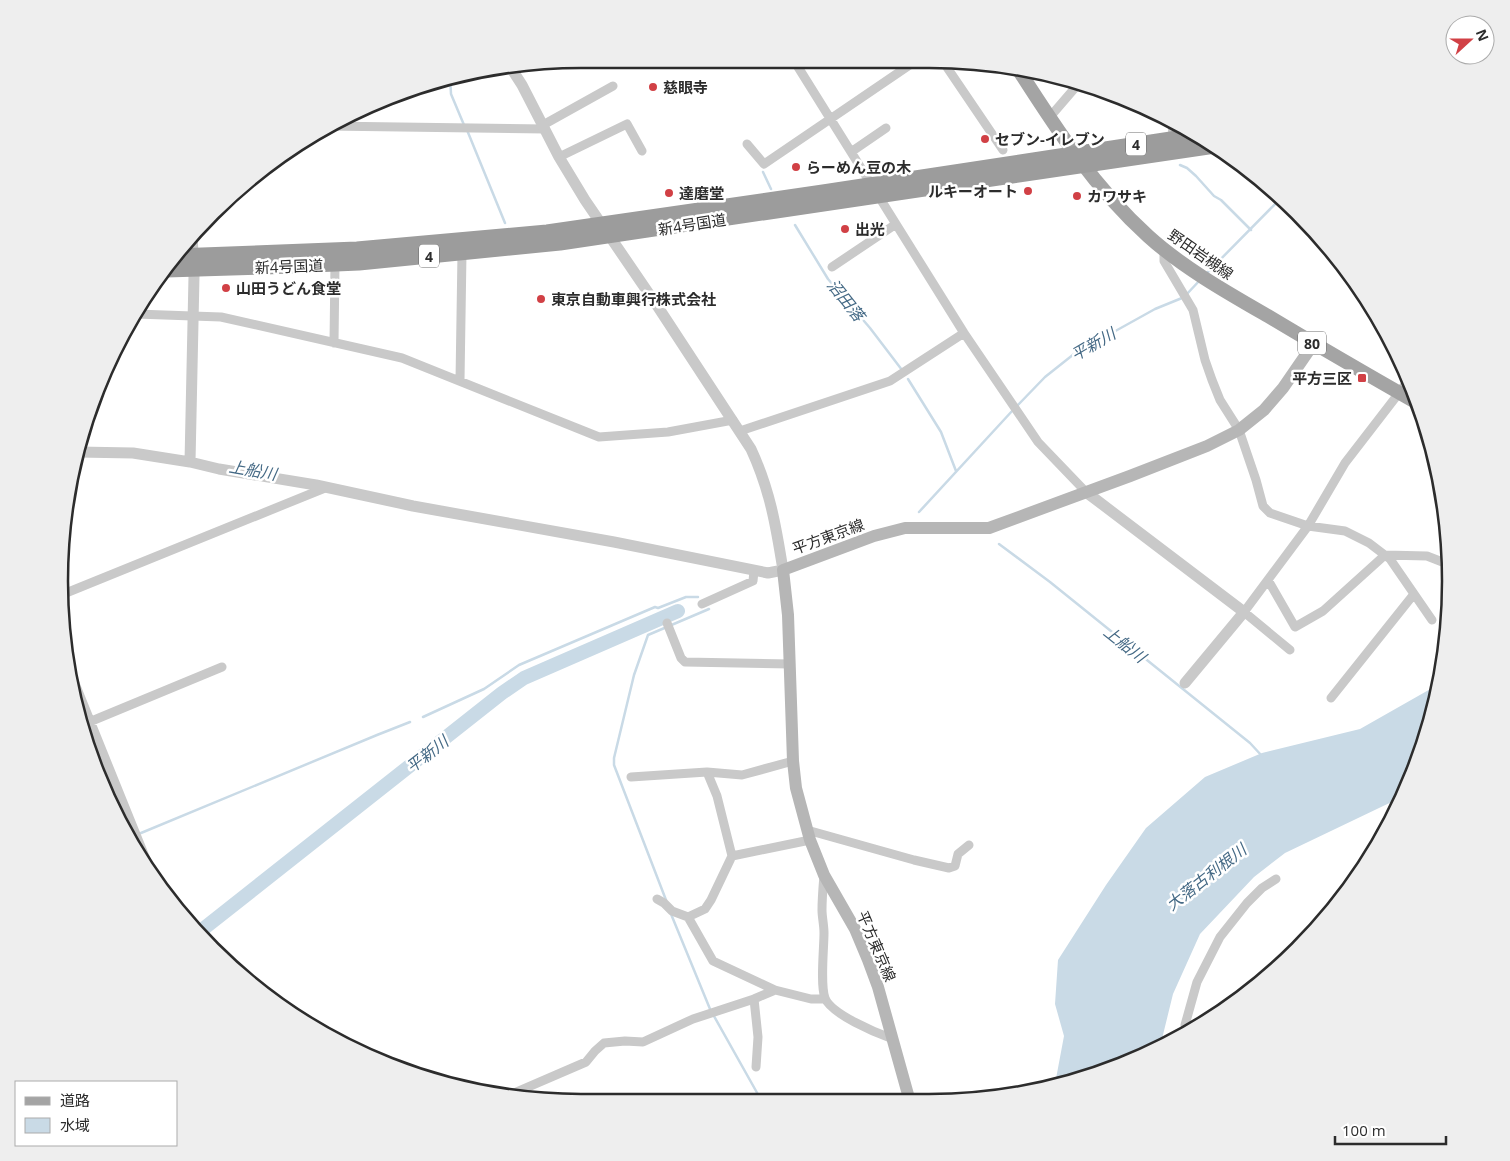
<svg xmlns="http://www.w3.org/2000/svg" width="1510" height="1161" font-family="'Open Sans','Noto Sans JP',sans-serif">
  <rect width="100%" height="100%" fill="#fff"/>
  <path fill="#c9dae6" d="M 1441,683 L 1412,780 L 1402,797 L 1285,853 L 1254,877 L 1200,934 L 1173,994 L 1161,1043 L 1097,1074 L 1055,1084 L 1064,1036 L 1055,1004 L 1058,960 L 1106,885 L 1146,828 L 1205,777 L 1262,753 L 1360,729 Z"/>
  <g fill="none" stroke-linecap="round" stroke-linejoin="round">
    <path stroke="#c9dae6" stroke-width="2.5" d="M 450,76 L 451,94 L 464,125
      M 467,130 L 505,223
      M 1180,165 L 1187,168 L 1196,176 L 1214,196 L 1221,200 L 1251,230
      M 763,172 L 771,189
      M 795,225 L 828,279 L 870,328 L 902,370
      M 1207,273 L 1282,197
      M 1186,295 L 1200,280
      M 908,379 L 941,432 L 956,471
      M 1017,406 L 1045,377 L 1074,354 L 1155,309 L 1182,298
      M 919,512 L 1013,410
      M 999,544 L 1050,582 L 1250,743 L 1262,756
      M 423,717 L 484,689 L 519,665 L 655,607 L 658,608 L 686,597 L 698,597
      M 141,833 L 377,735 L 410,722
      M 130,837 L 132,836
      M 666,900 L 614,765 L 614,758 L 634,675 L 648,635 L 709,609
      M 671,914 L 710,1009 L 760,1098"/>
    <path stroke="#c9dae6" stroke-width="14" d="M 198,933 L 502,693 L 524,678 L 678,611"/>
    <path stroke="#c9c9c9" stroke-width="9" d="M 793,59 L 964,333 L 1038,442 L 1086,492
      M 942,60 L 1003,150
      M 1049,118 L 1080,82
      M 1172,120 L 1173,139
      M 543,125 L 613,86
      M 327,126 L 545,129
      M 747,144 L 764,164 L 917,60
      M 851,152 L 886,128
      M 559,157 L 627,124 L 642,151
      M 1164,249 L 1164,261 L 1193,310 L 1205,360 L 1212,380 L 1220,400 L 1239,430 L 1256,480 L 1263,506 L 1270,513 L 1308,526 L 1345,531 L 1369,543 L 1390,559 L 1432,620
      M 832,267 L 896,224
      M 136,314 L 221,317 L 402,358 L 599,437 L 668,432 L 733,420
      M 334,343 L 335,264
      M 460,381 L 462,253
      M 740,431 L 890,381 L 964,333
      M 1268,580 L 1295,627 L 1323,611 L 1385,555 L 1427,556 L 1450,565
      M 61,595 L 325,488
      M 702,604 L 753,581 L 754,571
      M 667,623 L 681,658 L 685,662 L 790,664
      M 1290,650 L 1244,612 L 1308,526 L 1345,463 L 1399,393
      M 72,676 L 154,879
      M 1331,698 L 1414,594
      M 82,725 L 222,667
      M 631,777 L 707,772 L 742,775 L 793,761
      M 807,830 L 914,860 L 949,868 L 955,866 L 958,854 L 969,845
      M 732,856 L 810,840
      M 824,875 C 823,887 822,898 822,910 C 822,917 824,925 824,933 C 824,948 820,985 825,998 C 831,1014 876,1033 893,1039
      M 657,899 L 664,903 L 672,911 L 688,917 L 705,909 L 711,900 L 732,856 L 717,796 L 707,772
      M 688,917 L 713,961 L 775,990
      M 754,999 L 758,1037 L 756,1067
      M 1190,1029 L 1185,1025 L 1197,982 L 1220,937 L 1247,903 L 1262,888 L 1276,879
      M 507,1096 L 586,1062 L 595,1051 L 604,1043 L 625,1041 L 643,1042 L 693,1019 L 754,999 L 775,990 L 811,999 L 825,999"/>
    <path stroke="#c9c9c9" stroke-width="11" d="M 1399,393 L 1411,380
      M 78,452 L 133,453 L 190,462 L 219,469 L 316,485 L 413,506 L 614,542 L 768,573 L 783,570 C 776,526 770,490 751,449 L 658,307 L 585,200 L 559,157 L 522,85 L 511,68
      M 190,462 L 194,276 L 192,233
      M 1086,492 L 1244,612 L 1185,683"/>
    <path stroke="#b6b6b6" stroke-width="12" d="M 909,1098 L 878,987 L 868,960 L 855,929 L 824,875 L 810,840 L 796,788 L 793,761 L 788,615 L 783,570 L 874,536 L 905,528 L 989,528 L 1130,476 L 1207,446 L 1239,430 L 1264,410 L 1283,388 L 1314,343"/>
    <path stroke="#a4a4a4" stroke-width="14" d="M 1018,69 C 1057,130 1094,187 1148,236 C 1182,267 1228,293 1268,316 C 1318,346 1368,375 1419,404"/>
    <path stroke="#9c9c9c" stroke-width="15" d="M 175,256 L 357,249 L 547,232 L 823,192 L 1197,135
      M 166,270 L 266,267 L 359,263 L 560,243 L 1215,146"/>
  </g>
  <g fill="#d14045" stroke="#fff" stroke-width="2">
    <circle cx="653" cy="87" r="5"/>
    <circle cx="985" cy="139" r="5"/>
    <circle cx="796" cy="167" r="5"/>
    <circle cx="1028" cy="191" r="5"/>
    <circle cx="669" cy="193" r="5"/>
    <circle cx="1077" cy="196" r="5"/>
    <circle cx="845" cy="229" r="5"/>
    <circle cx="226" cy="288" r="5"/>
    <circle cx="541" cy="299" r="5"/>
    <rect x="1357" y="373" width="10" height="10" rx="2.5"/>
  </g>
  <g text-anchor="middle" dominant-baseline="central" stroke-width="5" stroke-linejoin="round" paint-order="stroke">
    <g fill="#fff" stroke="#6b6b6b" stroke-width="1">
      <rect x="1126" y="132.5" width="20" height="23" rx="4"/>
      <rect x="419" y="244.5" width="20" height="23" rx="4"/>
      <rect x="1298" y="331.5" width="28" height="23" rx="4"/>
    </g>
    <g font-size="14" font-weight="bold" fill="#2c2c2c">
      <text x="1136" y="144">4</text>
      <text x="429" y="256">4</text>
      <text x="1312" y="343">80</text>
    </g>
    <g font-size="15" font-weight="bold" fill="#2c2c2c" stroke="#fff" text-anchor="start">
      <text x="663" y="87">慈眼寺</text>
      <text x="995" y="139">セブン-イレブン</text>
      <text x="806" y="167">らーめん豆の木</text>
      <text x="1018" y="191" text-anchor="end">ルキーオート</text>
      <text x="679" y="193">達磨堂</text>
      <text x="1087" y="196">カワサキ</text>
      <text x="855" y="229">出光</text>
      <text x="236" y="288">山田うどん食堂</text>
      <text x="551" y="299">東京自動車興行株式会社</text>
      <text x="1352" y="378" text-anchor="end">平方三区</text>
    </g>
    <g font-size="15" fill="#2c2c2c" stroke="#fff">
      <text transform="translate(692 224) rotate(-9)">新4号国道</text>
      <text transform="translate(1201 254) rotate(35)">野田岩槻線</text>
      <text transform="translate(289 266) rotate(-2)">新4号国道</text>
      <text transform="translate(828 536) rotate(-20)">平方東京線</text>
      <text transform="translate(877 946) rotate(67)">平方東京線</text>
    </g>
    <g font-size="16" font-style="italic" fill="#446985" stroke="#fff">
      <text transform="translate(846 300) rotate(51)">沼田落</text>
      <text transform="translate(1093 344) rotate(-30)">平新川</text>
      <text transform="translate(253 470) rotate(10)">上船川</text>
      <text transform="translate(1125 644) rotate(38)">上船川</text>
      <text transform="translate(427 754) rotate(-38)">平新川</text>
      <text transform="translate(1206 877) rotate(-38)">大落古利根川</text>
    </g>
  </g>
  <path d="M0 0H1510V1161H0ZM581 68H929A513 513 0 0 1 1442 581V581A513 513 0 0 1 929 1094H581A513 513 0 0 1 68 581V581A513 513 0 0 1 581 68Z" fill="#eee" fill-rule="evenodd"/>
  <path fill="none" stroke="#2c2c2c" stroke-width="2.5" d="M581 68H929A513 513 0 0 1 1442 581V581A513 513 0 0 1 929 1094H581A513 513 0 0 1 68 581V581A513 513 0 0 1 581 68Z"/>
  <rect x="15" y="1081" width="162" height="65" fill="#ffffff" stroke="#ababab"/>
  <rect x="25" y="1097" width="25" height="8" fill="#a4a4a4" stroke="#ababab"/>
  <text x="60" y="1106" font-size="15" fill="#2c2c2c">道路</text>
  <rect x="25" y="1118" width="25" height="15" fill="#c9dae6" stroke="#ababab"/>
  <text x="60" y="1131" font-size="15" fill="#2c2c2c">水域</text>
  <g transform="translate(1470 40) rotate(69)"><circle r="24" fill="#ffffff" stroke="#ababab"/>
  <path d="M0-4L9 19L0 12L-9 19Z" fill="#d14045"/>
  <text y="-8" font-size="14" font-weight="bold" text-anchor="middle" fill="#2c2c2c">N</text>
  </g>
  <path d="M1335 1136v8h111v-8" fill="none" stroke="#2c2c2c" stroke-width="2.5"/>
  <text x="1342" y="1136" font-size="15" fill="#2c2c2c" stroke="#ffffff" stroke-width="4" paint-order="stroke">100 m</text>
</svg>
